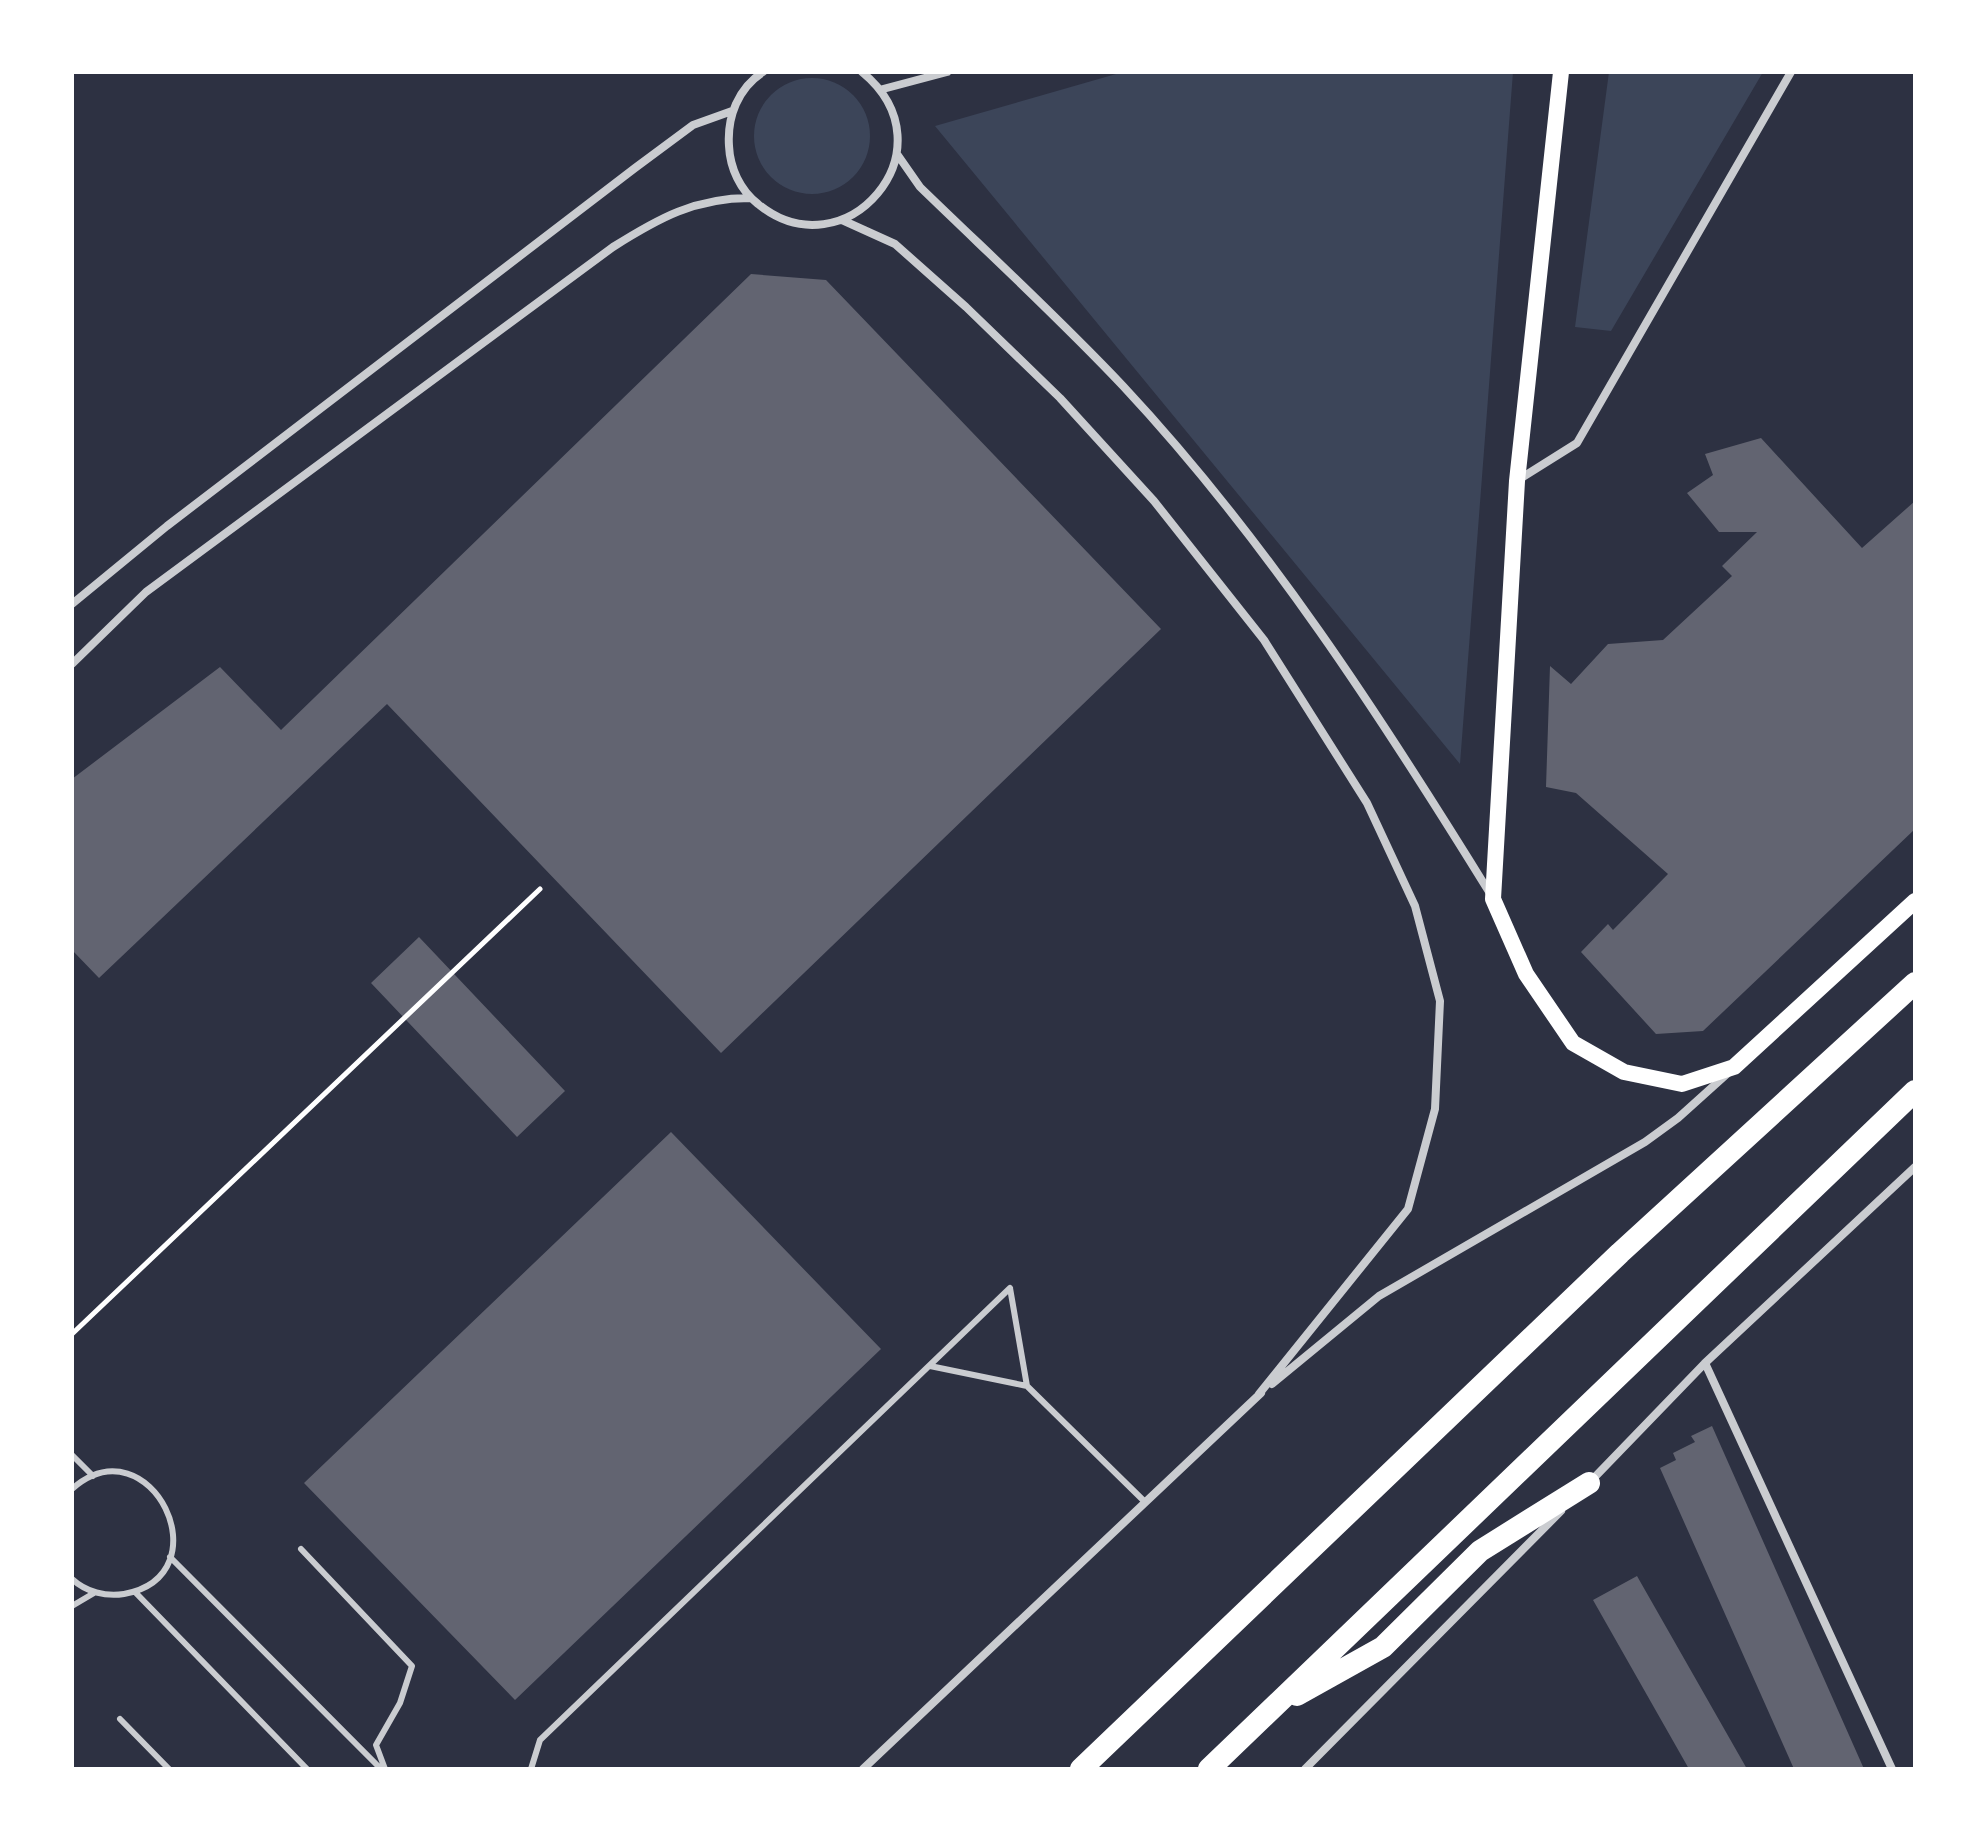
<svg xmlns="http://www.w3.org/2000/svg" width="1987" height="1841" font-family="Signika,sans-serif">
  <rect width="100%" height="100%" fill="#2d3142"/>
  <path fill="#3c4559" d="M 1123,72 L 1513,72 L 1460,764 L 935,126 Z
    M 1609,72 L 1763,72 L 1611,331 L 1575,327 Z
    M754 136a58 58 0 1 1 116 0a58 58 0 1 1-116 0Z"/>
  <path fill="#626471" d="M 751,274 L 826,280 L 1161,629 L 721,1053 L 387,704 L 99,978 L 72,950 L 72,779 L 220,667 L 281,730 Z
    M 1761,438 L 1862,548 L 1915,501 L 1915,829 L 1703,1031 L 1656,1034 L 1581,952 L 1608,924 L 1613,930 L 1668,874 L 1576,793 L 1546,787 L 1550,666 L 1571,684 L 1608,644 L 1663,640 L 1732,576 L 1722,566 L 1757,532 L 1719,532 L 1687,493 L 1713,475 L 1705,454 Z
    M 419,937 L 565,1091 L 517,1137 L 371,983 Z
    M 671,1132 L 881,1349 L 515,1700 L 304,1483 Z
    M 1712,1426 L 1864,1769 L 1794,1769 L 1660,1468 L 1676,1460 L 1673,1453 L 1695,1442 L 1691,1436 Z
    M 1637,1576 L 1747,1769 L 1689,1769 L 1593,1600 Z"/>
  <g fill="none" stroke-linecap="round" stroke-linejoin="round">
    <path stroke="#fff" stroke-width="5" d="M 72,1334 L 540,889"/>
    <path stroke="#caccd0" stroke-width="6" d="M 1010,1288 L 1027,1386
      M 930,1366 L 1027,1386 L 1144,1501
      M 72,1455 L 93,1476
      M 72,1489 C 150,1420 226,1575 124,1594 C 106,1597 86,1592 72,1579
      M 301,1549 L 412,1666 L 400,1703 L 376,1745 L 385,1769
      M 170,1557 L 381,1769
      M 135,1592 L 307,1769
      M 72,1606 L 94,1593
      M 120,1719 L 169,1769
      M 531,1769 L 540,1740 L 1010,1288"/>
    <path stroke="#caccd0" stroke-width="8" d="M 763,72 C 738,88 727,117 729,146 C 730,168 740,190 758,204 C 844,275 956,149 862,72
      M 883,89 L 947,72
      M 897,154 L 920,187 C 988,253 1058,317 1123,386 C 1266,539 1381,717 1491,895
      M 842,220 L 895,244 L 966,307 L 1060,398 L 1154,501 L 1264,640 L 1367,803 L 1415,906 L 1440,1001 L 1435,1109 L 1408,1209 L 1259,1394
      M 1518,480 L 1577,443 L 1791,72
      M 72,604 L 167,526 L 635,168 L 693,125 L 732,111
      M 72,664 L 146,592 L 613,247 C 659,218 695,198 750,198
      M 1705,1363 L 1892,1769
      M 1272,1384 L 1379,1296 L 1645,1142 L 1678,1118 L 1728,1073
      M 1590,1482 L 1705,1363 L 1915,1167
      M 863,1769 L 1261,1393
      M 1305,1769 L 1561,1511"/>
    <path stroke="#fff" stroke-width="16" d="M 1561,72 L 1517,481 L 1493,899 L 1526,974 L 1573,1043 L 1624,1072 L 1682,1084 L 1734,1067 L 1915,901"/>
    <path stroke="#fff" stroke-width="22" d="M 1297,1695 L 1383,1647 L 1480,1551 L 1589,1483
      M 1081,1769 L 1620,1253 L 1915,983
      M 1209,1769 L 1915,1091"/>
  </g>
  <rect width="1987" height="1841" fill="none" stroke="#ffffff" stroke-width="148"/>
</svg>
